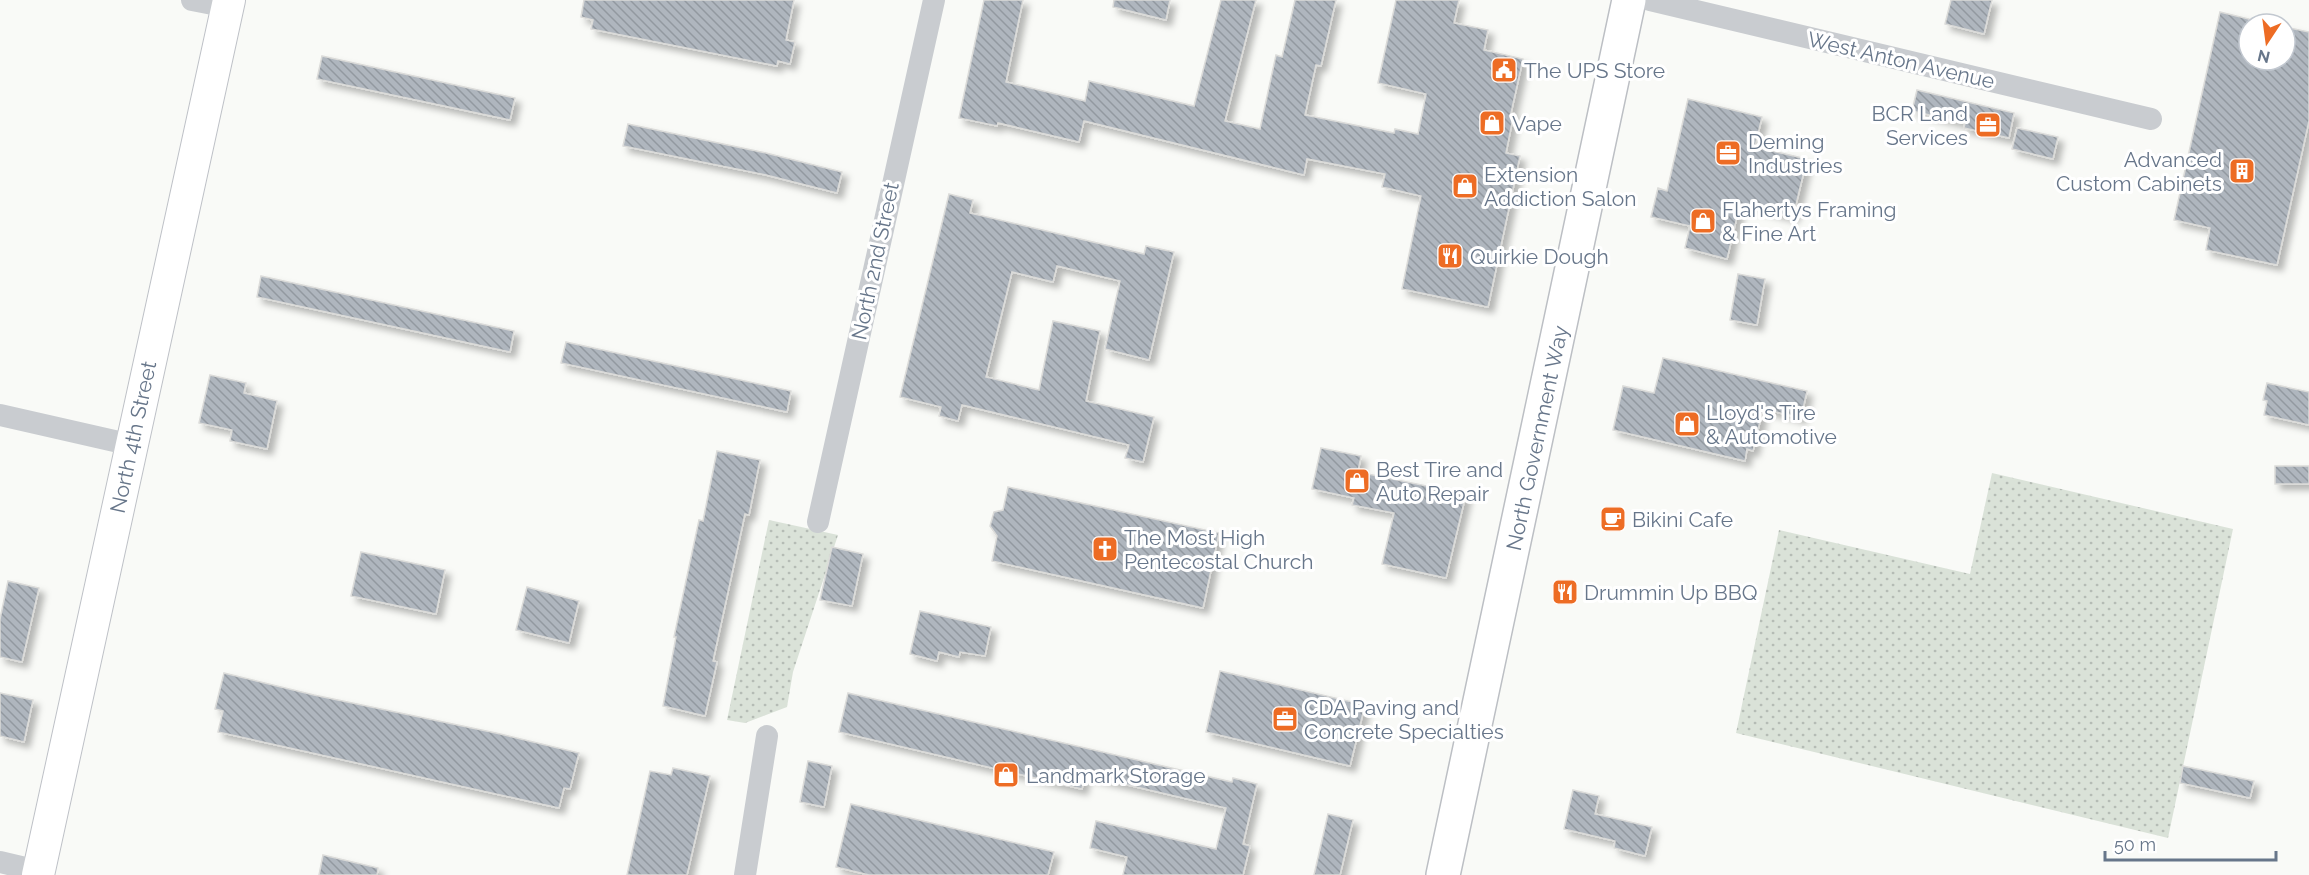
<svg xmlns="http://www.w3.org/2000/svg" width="2309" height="875" font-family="Raleway,sans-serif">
  <defs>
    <pattern id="grass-dots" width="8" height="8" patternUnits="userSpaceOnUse" patternTransform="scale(1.5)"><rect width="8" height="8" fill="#dae2d8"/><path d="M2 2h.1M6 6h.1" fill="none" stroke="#b5bcb5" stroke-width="1.8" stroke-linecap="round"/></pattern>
    <pattern id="building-back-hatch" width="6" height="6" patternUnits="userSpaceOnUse" patternTransform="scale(1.5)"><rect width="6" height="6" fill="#afb6be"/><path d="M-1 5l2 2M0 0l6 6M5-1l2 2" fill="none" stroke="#9299a0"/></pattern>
    <filter id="shadow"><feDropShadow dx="5.5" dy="5.5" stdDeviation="3" flood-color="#0004"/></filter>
  </defs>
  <rect width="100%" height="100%" fill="#f9faf7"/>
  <path fill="url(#grass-dots)" d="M 1992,473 L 2233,529 L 2168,838 L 1736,733 L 1779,530 L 1970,574 Z
    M 769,520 L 838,535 L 793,672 L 787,707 L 745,723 L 727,720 Z"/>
  <path fill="url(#building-back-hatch)" stroke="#dbdbd9" stroke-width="1.5" filter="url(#shadow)" d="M 584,0 L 794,0 L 786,40 L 795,42 L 790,64 L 778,61 L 777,66 L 591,29 L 593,20 L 581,17 Z
    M 984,0 L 1023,0 L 1006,82 L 1085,101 L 1089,81 L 1194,106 L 1221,0 L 1256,0 L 1225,121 L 1260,129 L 1276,55 L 1282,57 L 1295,0 L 1336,0 L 1321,66 L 1316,65 L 1305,115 L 1394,133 L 1395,129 L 1418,134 L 1426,94 L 1378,83 L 1396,0 L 1459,0 L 1454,23 L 1488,30 L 1484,50 L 1523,59 L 1511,113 L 1514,113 L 1506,153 L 1520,156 L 1488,307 L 1402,289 L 1421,196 L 1382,187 L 1385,174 L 1307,159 L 1304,175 L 1084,121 L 1079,142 L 998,123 L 997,126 L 959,118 Z
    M 1114,0 L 1170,0 L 1166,20 L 1113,7 Z
    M 1951,0 L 1992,0 L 1984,34 L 1945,24 Z
    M 2220,12 L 2249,19 L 2249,60 L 2285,60 L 2285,27 L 2309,32 L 2309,121 L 2277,265 L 2206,250 L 2210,228 L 2174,220 Z
    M 322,56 L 515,98 L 510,120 L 317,79 Z
    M 1917,90 L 2014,113 L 2009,138 L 1964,128 L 1965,123 L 1912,111 Z
    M 1688,99 L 1762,117 L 1755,147 L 1807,159 L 1793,217 L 1740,204 L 1727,259 L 1685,248 L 1690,226 L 1651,217 L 1658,188 L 1667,191 Z
    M 628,124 L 766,153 L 842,172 L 837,193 L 766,175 L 623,146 Z
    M 2017,128 L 2058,137 L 2053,159 L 2012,149 Z
    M 949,194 L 973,200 L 970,213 L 1144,254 L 1146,246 L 1174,252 L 1149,360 L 1105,349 L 1120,281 L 1057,266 L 1053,282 L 1012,272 L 986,377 L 1039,390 L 1053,321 L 1100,331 L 1086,401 L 1154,417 L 1143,462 L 1125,458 L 1129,445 L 962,405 L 958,421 L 939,416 L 941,407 L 900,397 Z
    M 1738,274 L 1765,279 L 1757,325 L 1730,320 Z
    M 261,276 L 514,331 L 510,352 L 257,297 Z
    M 566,342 L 791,391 L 787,412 L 561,363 Z
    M 1663,358 L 1807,391 L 1801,418 L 1763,409 L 1753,451 L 1747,449 L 1745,461 L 1613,430 L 1623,386 L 1654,393 Z
    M 210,375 L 246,383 L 244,393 L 277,401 L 267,449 L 230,441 L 232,430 L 199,423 Z
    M 2267,383 L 2309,392 L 2309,425 L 2264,415 L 2267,401 L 2263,400 Z
    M 1321,448 L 1361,456 L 1358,472 L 1466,494 L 1446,578 L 1382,564 L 1394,513 L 1352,505 L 1354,498 L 1312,489 Z
    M 717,451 L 760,460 L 749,515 L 745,514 L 713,661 L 717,662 L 705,716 L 663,706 L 676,637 L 674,637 L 699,520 L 703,521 Z
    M 2275,466 L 2309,466 L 2309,484 L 2275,484 Z
    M 1008,487 L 1219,533 L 1203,608 L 992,561 L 997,536 L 990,526 L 994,512 L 1003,510 Z
    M 832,547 L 863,554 L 852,606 L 820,600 Z
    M 361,552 L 445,570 L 436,614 L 351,596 Z
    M 8,581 L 39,588 L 22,662 L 0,657 L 0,619 Z
    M 527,587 L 579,601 L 569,643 L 516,630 Z
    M 920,611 L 991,627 L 985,656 L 960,652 L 959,657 L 939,652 L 937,661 L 910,654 Z
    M 1220,671 L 1365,705 L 1350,766 L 1206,732 Z
    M 224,673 L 314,695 L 496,733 L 579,753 L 570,789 L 564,788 L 559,808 L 218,732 L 223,711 L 215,709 Z
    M 0,693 L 33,700 L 24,742 L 0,736 Z
    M 848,693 L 1232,782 L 1233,778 L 1257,784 L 1243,844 L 1250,846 L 1243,875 L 1123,875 L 1127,857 L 1090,848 L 1096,821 L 1216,849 L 1226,808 L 1085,775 L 1082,789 L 839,732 Z
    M 808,761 L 832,766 L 824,807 L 800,802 Z
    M 2183,766 L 2254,781 L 2250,798 L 2180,783 Z
    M 673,768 L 710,776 L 687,875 L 627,875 L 650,771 L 671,775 Z
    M 1573,790 L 1599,796 L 1595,814 L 1652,827 L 1645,856 L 1614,848 L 1615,841 L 1564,829 Z
    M 851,804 L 1054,852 L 1048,875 L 869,875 L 836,867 Z
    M 1328,814 L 1353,820 L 1340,875 L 1314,875 Z
    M 323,855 L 378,868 L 377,875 L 319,875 Z"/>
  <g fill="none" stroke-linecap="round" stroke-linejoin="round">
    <g stroke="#bec1c7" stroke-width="34">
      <path id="secondary" d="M 38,875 L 229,0"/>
    </g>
    <g stroke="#bcbfc4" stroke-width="36">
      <path id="primary" d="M 1443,875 L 1629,0"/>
    </g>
    <path stroke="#c9ccd0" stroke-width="22" d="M 192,0 L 228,7
      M 1650,0 L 2151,119
      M 0,415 L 132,445
      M 818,522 L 934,0
      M 0,862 L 38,871
      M 745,875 L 767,736"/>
    <use href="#secondary" stroke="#fff" stroke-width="32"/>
    <use href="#primary" stroke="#fff" stroke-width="33"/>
  </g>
  <defs>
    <g id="civic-square" transform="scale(1.35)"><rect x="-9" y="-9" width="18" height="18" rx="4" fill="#ed6c24" stroke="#fff"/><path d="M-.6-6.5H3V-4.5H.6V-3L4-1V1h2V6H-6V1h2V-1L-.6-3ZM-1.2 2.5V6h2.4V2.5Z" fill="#fff"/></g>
    <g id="shop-square" transform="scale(1.35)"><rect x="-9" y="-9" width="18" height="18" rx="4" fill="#ed6c24" stroke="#fff"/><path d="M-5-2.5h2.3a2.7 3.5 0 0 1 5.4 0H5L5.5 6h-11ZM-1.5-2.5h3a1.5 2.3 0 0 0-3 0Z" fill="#fff"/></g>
    <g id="office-square" transform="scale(1.35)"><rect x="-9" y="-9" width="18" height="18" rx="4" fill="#ed6c24" stroke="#fff"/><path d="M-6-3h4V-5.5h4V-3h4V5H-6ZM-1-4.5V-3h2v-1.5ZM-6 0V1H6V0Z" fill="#fff"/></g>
    <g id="building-square" transform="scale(1.35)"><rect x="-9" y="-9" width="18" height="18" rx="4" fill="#ed6c24" stroke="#fff"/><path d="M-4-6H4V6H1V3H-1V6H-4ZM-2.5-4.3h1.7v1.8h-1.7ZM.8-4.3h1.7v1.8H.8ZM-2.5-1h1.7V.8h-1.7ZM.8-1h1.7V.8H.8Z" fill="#fff"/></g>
    <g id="restaurant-square" transform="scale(1.35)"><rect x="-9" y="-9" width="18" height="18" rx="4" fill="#ed6c24" stroke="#fff"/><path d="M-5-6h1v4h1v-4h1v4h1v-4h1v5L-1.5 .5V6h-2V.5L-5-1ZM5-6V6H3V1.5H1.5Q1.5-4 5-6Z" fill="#fff"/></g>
    <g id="cafe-square" transform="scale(1.35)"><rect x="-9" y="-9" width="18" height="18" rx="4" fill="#ed6c24" stroke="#fff"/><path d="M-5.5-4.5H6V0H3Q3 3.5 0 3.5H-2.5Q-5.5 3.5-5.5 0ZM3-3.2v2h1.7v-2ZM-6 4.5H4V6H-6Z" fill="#fff"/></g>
    <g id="church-square" transform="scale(1.35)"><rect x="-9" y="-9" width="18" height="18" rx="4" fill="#ed6c24" stroke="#fff"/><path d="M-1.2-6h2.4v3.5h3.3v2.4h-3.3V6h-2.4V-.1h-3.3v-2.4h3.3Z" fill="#fff"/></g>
  </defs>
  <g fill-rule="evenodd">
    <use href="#civic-square" x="1504" y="70"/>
    <use href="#shop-square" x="1492" y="123"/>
    <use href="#office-square" x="1988" y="125"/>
    <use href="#office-square" x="1728" y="153"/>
    <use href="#building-square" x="2242" y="171"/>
    <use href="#shop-square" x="1465" y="186"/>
    <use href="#shop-square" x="1703" y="221"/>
    <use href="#restaurant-square" x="1450" y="256"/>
    <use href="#shop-square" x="1687" y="424"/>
    <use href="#shop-square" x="1357" y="481"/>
    <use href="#cafe-square" x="1613" y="519"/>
    <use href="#church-square" x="1105" y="549"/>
    <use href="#restaurant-square" x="1565" y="592"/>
    <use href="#office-square" x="1285" y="719"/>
    <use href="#shop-square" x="1006" y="775"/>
  </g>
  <g text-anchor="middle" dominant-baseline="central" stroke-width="6" stroke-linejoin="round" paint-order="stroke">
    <g font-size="21" fill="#67768a" stroke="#fff">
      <text transform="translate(1901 60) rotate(13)">West Anton Avenue</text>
      <text transform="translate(875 261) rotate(-78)">North 2nd Street</text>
      <text transform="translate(133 437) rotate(-78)">North 4th Street</text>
      <text transform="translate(1537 438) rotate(-78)">North Government Way</text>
    </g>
    <g font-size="21" fill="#67768a" stroke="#fff" text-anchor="start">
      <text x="1524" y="70">The UPS Store</text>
      <text x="1968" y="113" text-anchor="end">BCR Land<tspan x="1968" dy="24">Services</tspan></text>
      <text x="1512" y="123">Vape</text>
      <text x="1748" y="141">Deming<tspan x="1748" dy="24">Industries</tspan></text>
      <text x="2222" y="159" text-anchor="end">Advanced<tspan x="2222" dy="24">Custom Cabinets</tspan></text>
      <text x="1484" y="174">Extension<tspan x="1484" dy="24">Addiction Salon</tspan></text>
      <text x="1722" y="209">Flahertys Framing<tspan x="1722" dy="24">&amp; Fine Art</tspan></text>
      <text x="1470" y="256">Quirkie Dough</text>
      <text x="1706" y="412">Lloyd's Tire<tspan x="1706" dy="24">&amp; Automotive</tspan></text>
      <text x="1376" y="469">Best Tire and<tspan x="1376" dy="24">Auto Repair</tspan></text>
      <text x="1632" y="519">Bikini Cafe</text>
      <text x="1124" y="537">The Most High<tspan x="1124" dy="24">Pentecostal Church</tspan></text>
      <text x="1584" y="592">Drummin Up BBQ</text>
      <text x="1304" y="707">CDA Paving and<tspan x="1304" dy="24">Concrete Specialties</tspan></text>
      <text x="1026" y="775">Landmark Storage</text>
    </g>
  </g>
  <g transform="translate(2267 42) rotate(193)"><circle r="28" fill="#ffffff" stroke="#c2c8d0" stroke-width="1.5"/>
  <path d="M0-4.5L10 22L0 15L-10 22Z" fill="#ed6c24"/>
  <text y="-9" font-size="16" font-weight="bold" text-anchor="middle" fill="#67768a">N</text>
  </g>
  <path d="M2105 851v9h171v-9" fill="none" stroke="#67768a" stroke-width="3"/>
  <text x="2114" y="851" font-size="18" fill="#67768a" stroke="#ffffff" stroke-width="4.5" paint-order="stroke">50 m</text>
</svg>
